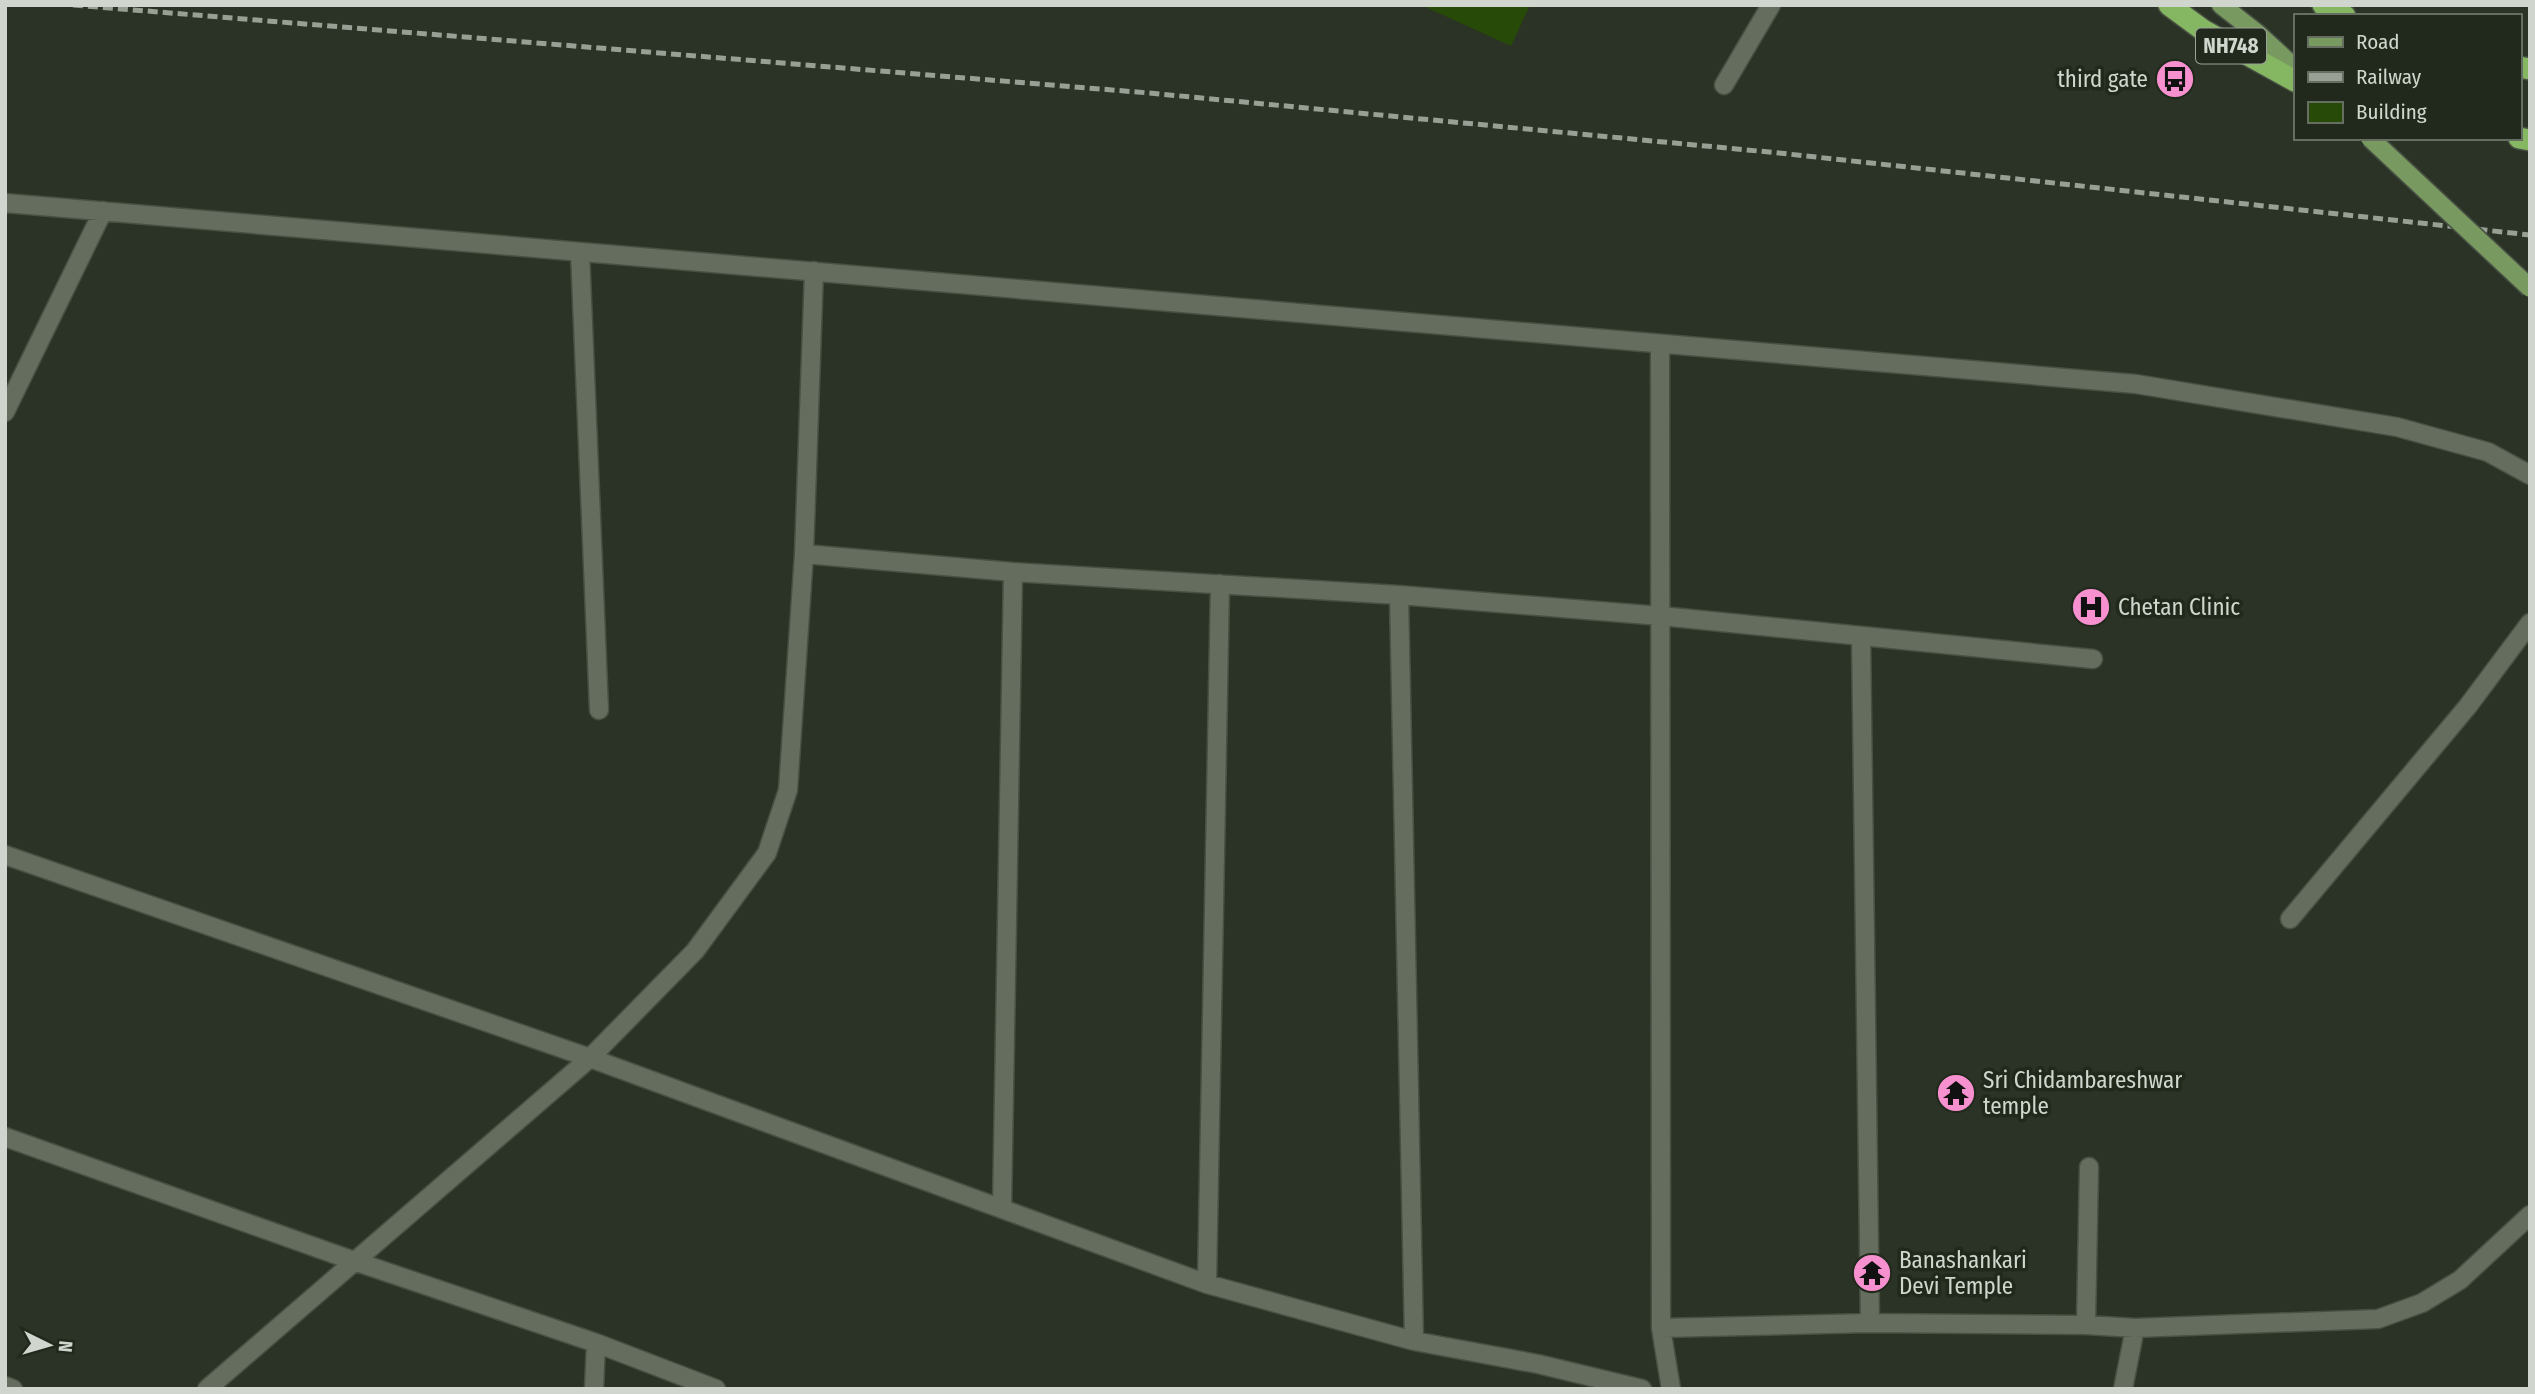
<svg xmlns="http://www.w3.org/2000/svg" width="2535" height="1394" font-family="'Fira Sans Condensed',sans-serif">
  <rect width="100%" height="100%" fill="#2a3325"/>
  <path fill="#284a08" d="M 1421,5 L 1530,5 L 1511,46 Z"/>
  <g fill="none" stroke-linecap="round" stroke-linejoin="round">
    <g stroke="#484f43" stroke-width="21">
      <path id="lane" d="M 1724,85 L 1771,5"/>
    </g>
    <g stroke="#484f43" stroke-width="21">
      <path id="street" d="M 5,203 L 2136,384 L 2397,427 L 2488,452 L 2530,475
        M 580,252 L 599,710
        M 1660,344 L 1661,1328
        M 5,412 L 103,211
        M 804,554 L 1013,572 L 1399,595 L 1661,616 L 2093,659
        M 1399,595 L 1414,1341
        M 1861,636 L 1870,1323
        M 5,855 L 590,1058 L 1207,1284 L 1414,1341 L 1538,1364 L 1642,1389
        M 2290,919 L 2468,706 L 2530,623
        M 5,1137 L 354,1261 L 596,1343 L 716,1389
        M 1002,1209 L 1013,572
        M 1207,1284 L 1220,584
        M 2086,1325 L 2135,1328 L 2378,1319 L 2422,1303 L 2460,1280 L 2530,1215
        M 5,1386 L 13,1389
        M 207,1389 L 590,1058 L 695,951 L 767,853 L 788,790 L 804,554 L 814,271
        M 594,1389 L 596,1343
        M 1671,1389 L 1661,1328 L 1870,1323 L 2086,1325 L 2089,1167
        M 2123,1389 L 2135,1328"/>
    </g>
    <g stroke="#484f43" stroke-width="21">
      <path id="primary" d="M 2221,5 L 2257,33 L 2295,68"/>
    </g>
    <g stroke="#484f43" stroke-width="24">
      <path id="highway" d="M 2169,5 L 2203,30 L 2295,81
        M 2323,5 L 2345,16
        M 2519,67 L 2530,69
        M 2519,138 L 2530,140"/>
    </g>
    <use href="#lane" stroke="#646d5e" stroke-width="18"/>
    <use href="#street" stroke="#646d5e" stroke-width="18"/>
    <use href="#primary" stroke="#789960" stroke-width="18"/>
    <use href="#highway" stroke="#85b762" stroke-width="21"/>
    <path stroke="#989f94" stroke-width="5" stroke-dasharray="10 5" stroke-linecap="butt" d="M 73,5 L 1149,93 L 1779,153 L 2530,235"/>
    <g stroke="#484f43" stroke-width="21" stroke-linecap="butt">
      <path id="primary-bridge" d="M 2370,138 L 2530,288"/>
    </g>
    <use href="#primary-bridge" stroke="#789960" stroke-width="18"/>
  </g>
  <defs>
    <g id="bus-disc" transform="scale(2.0125)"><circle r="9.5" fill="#f790ce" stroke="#20291b"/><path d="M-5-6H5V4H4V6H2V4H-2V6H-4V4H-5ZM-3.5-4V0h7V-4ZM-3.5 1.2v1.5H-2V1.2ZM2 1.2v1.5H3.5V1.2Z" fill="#111"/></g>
    <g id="hospital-disc" transform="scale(2.0125)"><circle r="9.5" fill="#f790ce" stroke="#20291b"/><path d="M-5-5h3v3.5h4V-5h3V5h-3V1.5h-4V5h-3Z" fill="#111"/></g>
    <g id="temple-disc" transform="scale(2.0125)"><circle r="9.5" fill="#f790ce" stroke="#20291b"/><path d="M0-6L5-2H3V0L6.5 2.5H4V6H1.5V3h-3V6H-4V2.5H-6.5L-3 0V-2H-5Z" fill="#111"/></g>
  </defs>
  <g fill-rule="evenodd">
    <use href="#bus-disc" x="2175" y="79"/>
    <use href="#hospital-disc" x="2091" y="607"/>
    <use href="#temple-disc" x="1956" y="1093"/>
    <use href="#temple-disc" x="1872" y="1273"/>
  </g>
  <g text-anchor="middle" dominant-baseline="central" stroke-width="7" stroke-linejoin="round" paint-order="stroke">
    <rect fill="#20291b" stroke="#9ba298" stroke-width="2" x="2196" y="28.5" width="70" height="35" rx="5"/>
    <g font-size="21" font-weight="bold" fill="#d0d6cd">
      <text x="2231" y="46">NH748</text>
    </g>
    <g font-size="23" fill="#d0d6cd" stroke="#20291b" text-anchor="start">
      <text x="2148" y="79" text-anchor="end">third gate</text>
      <text x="2118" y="607">Chetan Clinic</text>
      <text x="1983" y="1080">Sri Chidambareshwar<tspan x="1983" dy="26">temple</tspan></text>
      <text x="1899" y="1260">Banashankari<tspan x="1899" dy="26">Devi Temple</tspan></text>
    </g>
  </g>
  <rect width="2535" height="1394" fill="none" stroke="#d0d6cd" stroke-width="14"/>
  <rect x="2294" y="14" width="228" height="126" fill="#20291b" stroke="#666e62" stroke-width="2"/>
  <rect x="2308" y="37" width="35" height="10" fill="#789960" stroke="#666e62" stroke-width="2"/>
  <text x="2356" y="49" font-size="21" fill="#d0d6cd">Road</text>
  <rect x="2308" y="72" width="35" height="10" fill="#989f94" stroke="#666e62" stroke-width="2"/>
  <text x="2356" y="84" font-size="21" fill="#d0d6cd">Railway</text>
  <rect x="2308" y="102" width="35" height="21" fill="#284a08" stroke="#666e62" stroke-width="2"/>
  <text x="2356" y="119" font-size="21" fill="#d0d6cd">Building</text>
  <g transform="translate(49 1345) rotate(95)" stroke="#20291b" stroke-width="5" paint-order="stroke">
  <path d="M0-5L12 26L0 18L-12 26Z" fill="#d0d6cd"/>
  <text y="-10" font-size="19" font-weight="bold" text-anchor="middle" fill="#d0d6cd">N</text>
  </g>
</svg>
